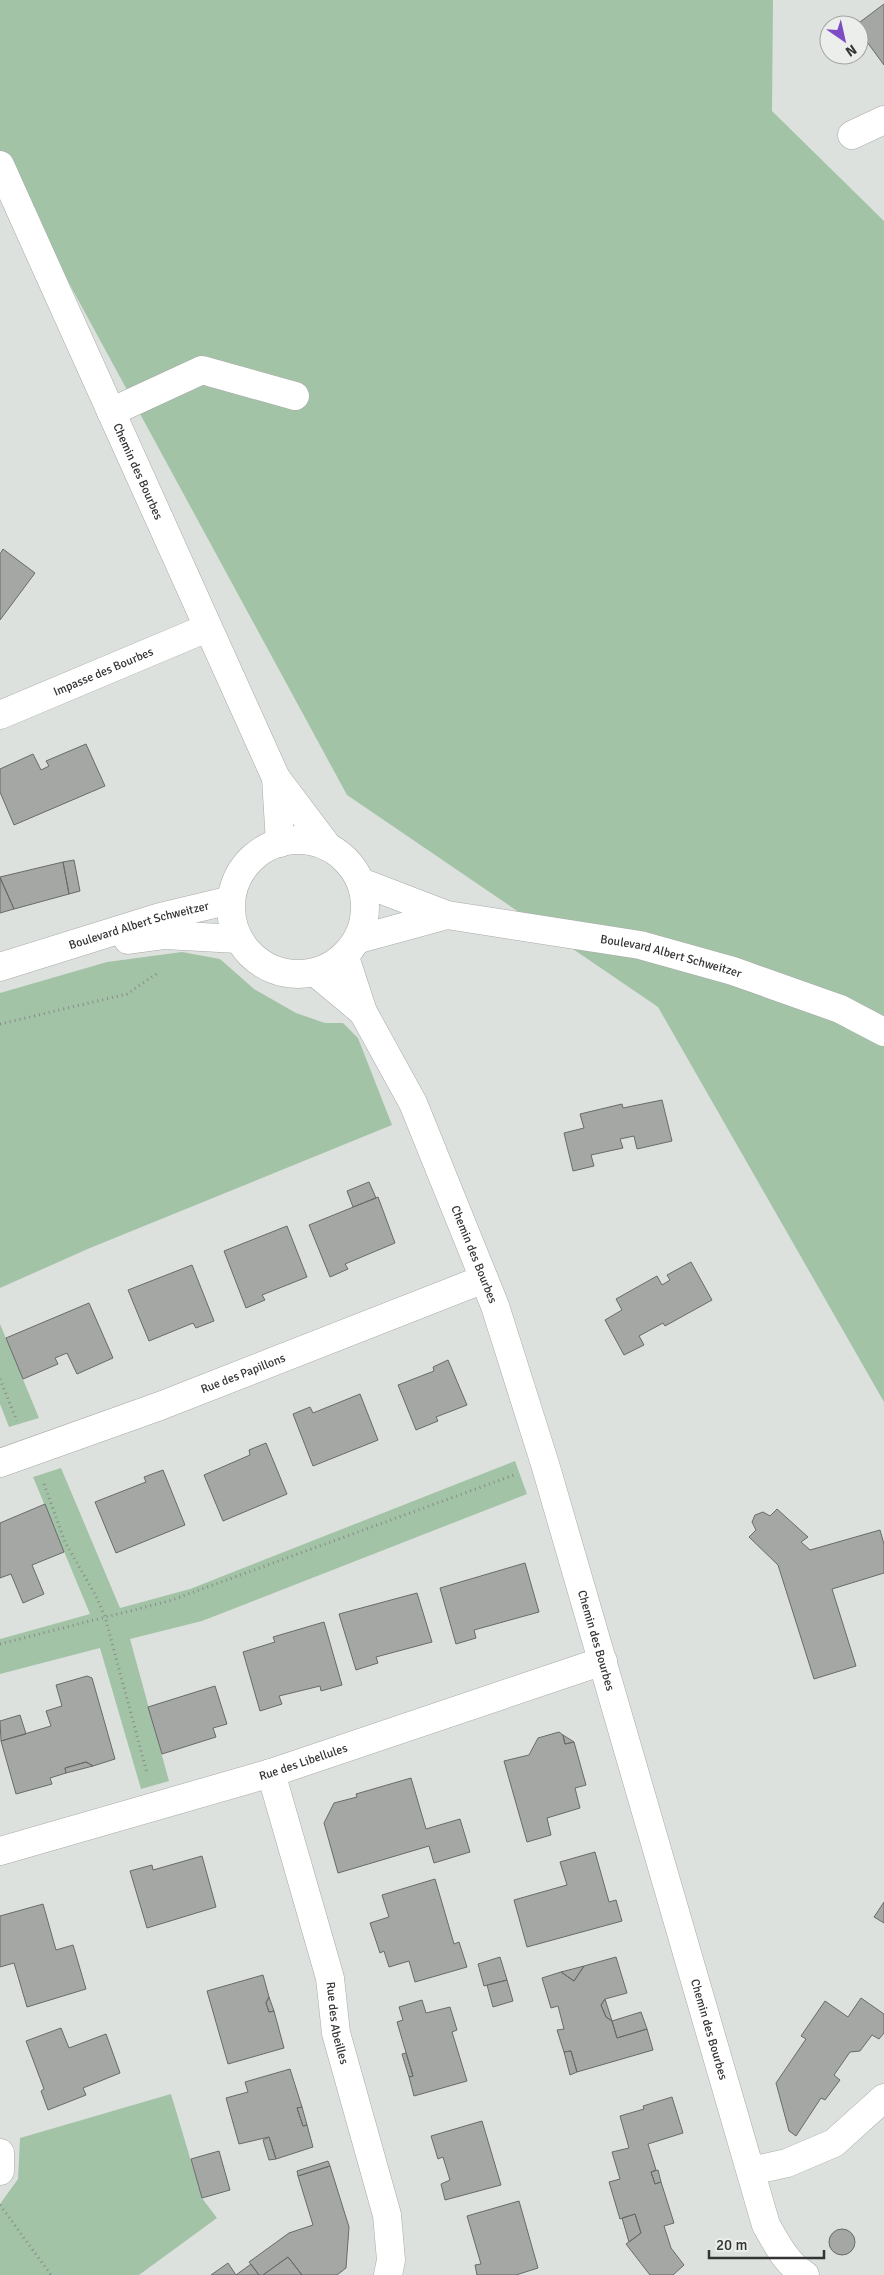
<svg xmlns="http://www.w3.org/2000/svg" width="884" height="2275" font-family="Signika,sans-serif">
  <rect width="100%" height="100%" fill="#dde1de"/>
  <path fill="#a3c3a7" d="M 0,0 L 773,0 L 772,111 L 884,221 L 884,1402 L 658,1007 L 347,795 L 0,156 Z
    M 182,952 L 220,959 L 254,989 L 296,1013 L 325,1023 L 343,1023 L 358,1038 L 392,1125 L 90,1248 L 0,1288 L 0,993 L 107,962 Z
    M 0,1324 L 39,1418 L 9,1427 L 0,1404 Z
    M 515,1461 L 527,1494 L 202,1621 L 130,1639 L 169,1781 L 141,1789 L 100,1648 L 0,1674 L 0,1639 L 90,1614 L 33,1477 L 61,1468 L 120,1608 L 190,1589 Z
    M 171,2094 L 202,2198 L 217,2218 L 139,2275 L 0,2275 L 0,2204 L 18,2179 L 20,2138 Z"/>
  <path fill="#a4a7a4" stroke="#686b69" d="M 884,4 L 884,65 L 859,31 L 859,25 L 856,25 Z
    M 3,549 L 35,573 L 0,620 L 0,554 Z
    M 86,744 L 105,786 L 14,825 L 0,792 L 0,769 L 33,754 L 41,770 L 49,766 L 46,761 Z
    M 74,860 L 80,891 L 69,894 L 63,862 Z
    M 63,862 L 69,894 L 14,909 L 0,877 Z
    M 0,878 L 14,909 L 0,913 Z
    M 662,1100 L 672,1141 L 637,1149 L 634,1136 L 620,1139 L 623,1148 L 591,1155 L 594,1166 L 573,1171 L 564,1133 L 584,1128 L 580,1114 L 622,1104 L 623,1108 Z
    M 369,1182 L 376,1198 L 353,1207 L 347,1191 Z
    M 378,1197 L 395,1243 L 345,1264 L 348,1269 L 330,1277 L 309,1225 Z
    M 287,1226 L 307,1277 L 262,1295 L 265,1300 L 246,1308 L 224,1251 Z
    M 691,1262 L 712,1300 L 665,1326 L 663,1323 L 639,1336 L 644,1345 L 624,1355 L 605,1320 L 622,1310 L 616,1299 L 657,1276 L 662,1285 L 670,1280 L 667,1275 Z
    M 192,1265 L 214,1321 L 196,1328 L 193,1323 L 149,1341 L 128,1290 Z
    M 89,1303 L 113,1358 L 77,1374 L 67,1353 L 55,1358 L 58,1364 L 23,1379 L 6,1338 Z
    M 448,1360 L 467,1405 L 436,1417 L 438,1421 L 416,1430 L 398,1385 L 434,1371 L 433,1367 Z
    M 360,1394 L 378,1440 L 313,1466 L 293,1414 L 310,1407 L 313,1413 Z
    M 266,1443 L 287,1494 L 223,1521 L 204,1475 L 250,1455 L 249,1450 Z
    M 163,1470 L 185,1525 L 116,1553 L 95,1502 L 146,1482 L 144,1477 Z
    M 45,1504 L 64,1552 L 32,1565 L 44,1594 L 23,1603 L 11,1574 L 0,1578 L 0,1523 Z
    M 777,1509 L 808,1537 L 801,1542 L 810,1550 L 880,1530 L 884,1544 L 884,1573 L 832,1589 L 856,1666 L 814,1679 L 778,1565 L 749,1537 L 756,1530 L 752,1522 L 755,1515 L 763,1512 L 770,1516 Z
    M 525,1563 L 539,1612 L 474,1630 L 476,1638 L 456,1644 L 440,1588 Z
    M 417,1593 L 432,1642 L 376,1657 L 378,1663 L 356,1670 L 339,1614 Z
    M 324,1622 L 342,1685 L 321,1691 L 320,1686 L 279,1696 L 282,1704 L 260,1711 L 243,1652 L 275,1642 L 273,1637 Z
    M 87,1676 L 92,1678 L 115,1759 L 93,1766 L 86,1762 L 65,1768 L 66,1773 L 50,1778 L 52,1784 L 16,1794 L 1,1741 L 51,1726 L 46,1711 L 62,1706 L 56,1685 Z
    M 215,1686 L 227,1724 L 213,1728 L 216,1737 L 162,1754 L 148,1707 Z
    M 20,1715 L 26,1734 L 1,1741 L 0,1721 Z
    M 559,1732 L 563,1735 L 565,1744 L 574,1742 L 586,1785 L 575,1788 L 580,1808 L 547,1818 L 551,1835 L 527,1842 L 504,1761 L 529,1755 L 538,1738 Z
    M 563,1735 L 574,1742 L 565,1744 Z
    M 86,1762 L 93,1766 L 66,1773 L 65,1768 Z
    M 411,1778 L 426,1829 L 460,1819 L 470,1852 L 434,1863 L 429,1846 L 338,1873 L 324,1823 L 334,1803 L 357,1797 L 356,1794 Z
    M 595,1852 L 609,1902 L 616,1900 L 622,1921 L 527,1947 L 514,1900 L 567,1885 L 560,1862 Z
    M 202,1856 L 216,1907 L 147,1928 L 130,1871 L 152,1865 L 153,1870 Z
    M 435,1879 L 454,1944 L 459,1942 L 467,1967 L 415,1982 L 409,1961 L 389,1967 L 384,1951 L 380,1953 L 370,1923 L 389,1917 L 382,1895 Z
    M 884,1902 L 884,1923 L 874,1917 Z
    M 43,1904 L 56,1950 L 73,1945 L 86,1989 L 27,2007 L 14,1963 L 0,1967 L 0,1916 Z
    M 500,1957 L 507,1980 L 484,1986 L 478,1964 Z
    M 616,1957 L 627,1993 L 605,1999 L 601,2005 L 606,2017 L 612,2021 L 617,2038 L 647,2029 L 653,2050 L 577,2072 L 571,2051 L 564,2052 L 557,2030 L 564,2029 L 558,2006 L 551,2008 L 542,1978 L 561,1972 L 574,1981 L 584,1966 Z
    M 584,1966 L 574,1981 L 561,1972 Z
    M 263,1975 L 269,1997 L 266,2003 L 269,2012 L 274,2011 L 284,2048 L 228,2064 L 207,1991 Z
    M 507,1980 L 513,2001 L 493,2007 L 487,1985 Z
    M 269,1997 L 274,2011 L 269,2012 L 266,2003 Z
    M 861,1998 L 884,2014 L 884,2033 L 879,2039 L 872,2035 L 860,2051 L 850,2052 L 834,2075 L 840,2080 L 825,2100 L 821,2098 L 796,2136 L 789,2131 L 776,2083 L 806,2039 L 801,2036 L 825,2001 L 848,2017 Z
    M 605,1999 L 612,2021 L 606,2017 L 601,2005 Z
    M 422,2000 L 426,2013 L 450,2007 L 457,2030 L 452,2032 L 467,2081 L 414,2096 L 409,2077 L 413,2076 L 397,2022 L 403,2020 L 399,2007 Z
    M 641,2012 L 647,2029 L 617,2038 L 612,2021 Z
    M 61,2028 L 69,2048 L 106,2034 L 120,2073 L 83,2088 L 86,2095 L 48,2110 L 41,2091 L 44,2089 L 26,2041 Z
    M 571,2051 L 577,2072 L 570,2075 L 564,2052 Z
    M 406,2053 L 413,2076 L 409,2077 L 402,2054 Z
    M 290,2069 L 302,2107 L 297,2108 L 303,2126 L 307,2125 L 313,2147 L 276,2159 L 269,2137 L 239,2144 L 226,2098 L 248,2092 L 245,2082 Z
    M 672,2097 L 683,2133 L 648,2144 L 656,2170 L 651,2172 L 655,2184 L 661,2182 L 674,2223 L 664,2226 L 671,2248 L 684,2265 L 673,2275 L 650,2275 L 626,2244 L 641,2233 L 635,2214 L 620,2219 L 609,2182 L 620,2179 L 612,2152 L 629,2148 L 620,2116 L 644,2109 L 643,2106 Z
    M 302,2107 L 307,2125 L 303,2126 L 297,2108 Z
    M 482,2121 L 501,2185 L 445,2200 L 441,2184 L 450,2180 L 443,2157 L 438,2159 L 431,2136 Z
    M 269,2137 L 276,2159 L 269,2160 L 263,2140 Z
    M 219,2151 L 230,2190 L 202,2198 L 191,2159 Z
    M 328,2161 L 330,2166 L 298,2176 L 297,2171 Z
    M 330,2166 L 349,2227 L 346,2268 L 337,2275 L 302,2275 L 288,2257 L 263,2275 L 259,2275 L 249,2262 L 289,2233 L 313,2225 L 298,2176 Z
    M 658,2170 L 661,2182 L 655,2184 L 651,2172 Z
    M 519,2201 L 538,2268 L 516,2275 L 477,2275 L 475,2265 L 481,2264 L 467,2216 Z
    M 635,2214 L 641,2233 L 629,2242 L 622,2218 Z
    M829 2242a13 13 0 1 1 26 0a13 13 0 1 1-26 0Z
    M 288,2257 L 302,2275 L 263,2275 Z
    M 228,2263 L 236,2275 L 251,2264 L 259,2275 L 211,2275 Z"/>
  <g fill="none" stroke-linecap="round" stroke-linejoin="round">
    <g stroke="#a7aaa7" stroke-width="29">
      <g id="street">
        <path d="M 852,135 L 884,120"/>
        <path id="s1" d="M 0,165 L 276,778 L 328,847"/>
        <path d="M 111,412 L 202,370 L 295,396"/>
        <path id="s2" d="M 0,715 L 207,628"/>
        <path d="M 276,778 L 280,843"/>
        <path id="s3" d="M 345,957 L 363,1012 L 413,1103 L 495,1306 L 545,1464 L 766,2225 C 777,2244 786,2263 805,2275"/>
        <path d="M 316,973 L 363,1012"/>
        <path id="s4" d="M 0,1463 L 160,1406 L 484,1279"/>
        <path id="s5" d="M 271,1773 L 330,1978 L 336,2033 L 387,2215 L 391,2260 L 388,2275"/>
        <path id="s6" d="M 0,1851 L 271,1773 L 603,1661"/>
        <path d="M 0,2153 L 0,2171"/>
        <path d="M 751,2171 L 787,2163 L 834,2143 L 884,2098"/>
      </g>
    </g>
    <g stroke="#a7aaa7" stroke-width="29">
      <g id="secondary">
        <circle cx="298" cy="907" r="67"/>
        <path id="s7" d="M 361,882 L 447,915 L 640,945 L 733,971 L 840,1009 L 884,1032"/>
        <path d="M 359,939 L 447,915"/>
        <path d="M 128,940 L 165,935 L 238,939"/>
        <path id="s8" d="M 0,967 L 160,917 L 231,900"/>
      </g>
    </g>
    <path stroke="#888b89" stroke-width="3" stroke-dasharray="1 4" stroke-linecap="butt" d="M 0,1024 L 127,994 L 159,972
      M 0,1379 L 17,1421
      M 44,1484 L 65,1542 L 97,1598 L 105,1617 L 147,1773
      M 0,1644 L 169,1601 L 514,1475
      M 0,2205 L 51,2275"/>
    <use href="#street" stroke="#fff" stroke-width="28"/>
    <use href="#secondary" stroke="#fff" stroke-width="28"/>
  </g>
  <g text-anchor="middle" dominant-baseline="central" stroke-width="4.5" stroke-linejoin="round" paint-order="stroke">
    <g font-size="12" fill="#333433" stroke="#ebeeeb">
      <text stroke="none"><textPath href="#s1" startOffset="336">Chemin des Bourbes</textPath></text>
      <text stroke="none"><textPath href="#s2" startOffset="112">Impasse des Bourbes</textPath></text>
      <text stroke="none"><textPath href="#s8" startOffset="145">Boulevard Albert Schweitzer</textPath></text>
      <text stroke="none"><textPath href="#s7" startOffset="320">Boulevard Albert Schweitzer</textPath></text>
      <text stroke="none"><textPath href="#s3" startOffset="325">Chemin des Bourbes</textPath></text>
      <text stroke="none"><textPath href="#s4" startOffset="259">Rue des Papillons</textPath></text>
      <text stroke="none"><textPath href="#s3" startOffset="730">Chemin des Bourbes</textPath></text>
      <text stroke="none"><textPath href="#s6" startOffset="316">Rue des Libellules</textPath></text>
      <text stroke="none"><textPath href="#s5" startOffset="259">Rue des Abeilles</textPath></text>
      <text stroke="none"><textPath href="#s3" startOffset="1135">Chemin des Bourbes</textPath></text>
    </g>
  </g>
  <g transform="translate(844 40) rotate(146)"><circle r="24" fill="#ebeeeb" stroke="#a1a4a1"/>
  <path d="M0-4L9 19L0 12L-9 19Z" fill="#7d4bc3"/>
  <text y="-8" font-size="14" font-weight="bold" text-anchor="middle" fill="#333433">N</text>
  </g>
  <path d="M709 2250v8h115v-8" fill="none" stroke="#333433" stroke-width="2.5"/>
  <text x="716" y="2250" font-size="15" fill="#333433" stroke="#ebeeeb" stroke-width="4" paint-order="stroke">20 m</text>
</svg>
